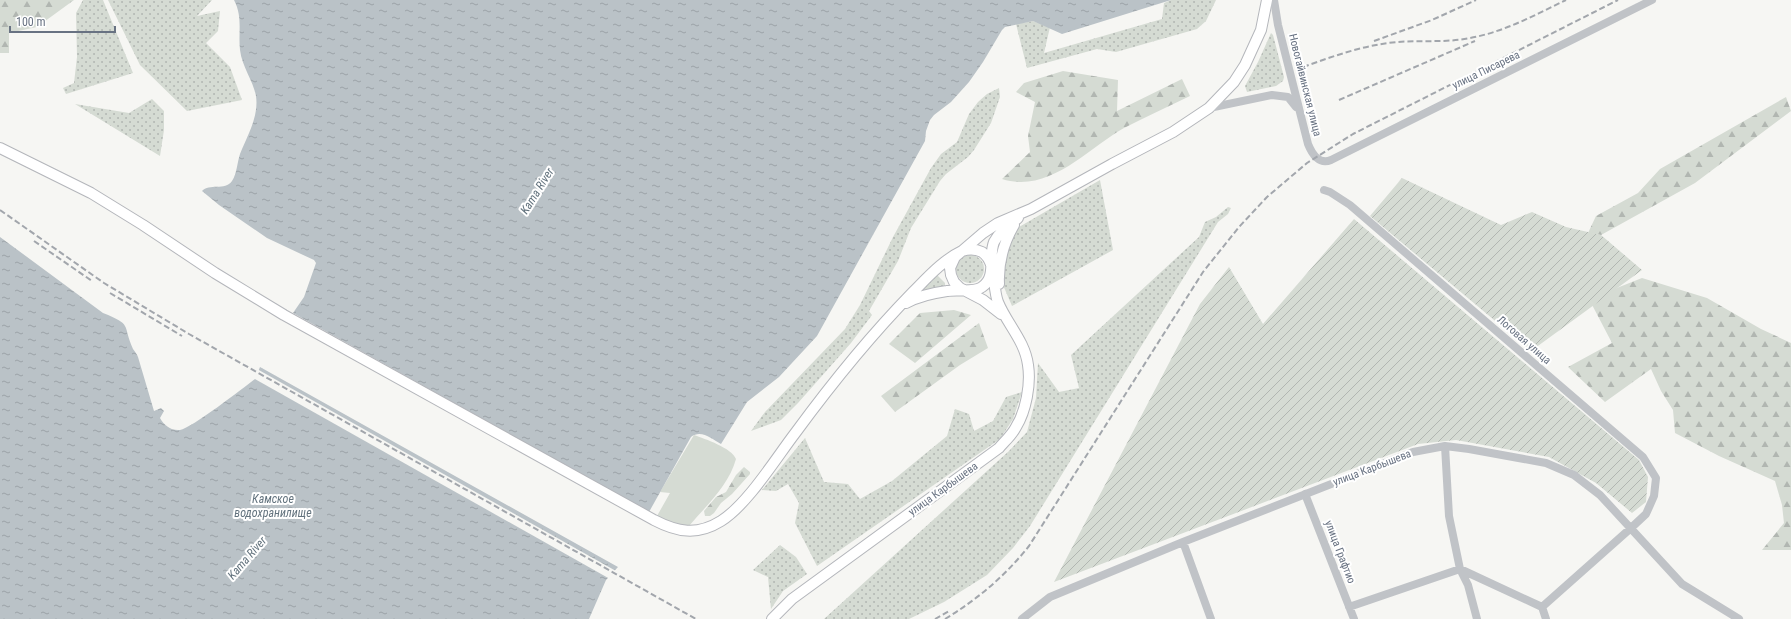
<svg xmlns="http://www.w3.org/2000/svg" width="1791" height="619" font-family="'Roboto Condensed',sans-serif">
  <defs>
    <pattern id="grass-dots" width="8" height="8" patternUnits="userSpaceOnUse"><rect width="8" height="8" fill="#d5dbd3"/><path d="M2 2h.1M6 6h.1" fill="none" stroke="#b1b6b1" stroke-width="1.8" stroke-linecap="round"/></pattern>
    <pattern id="forest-firs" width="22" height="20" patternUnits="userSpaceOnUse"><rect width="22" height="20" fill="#d5dbd3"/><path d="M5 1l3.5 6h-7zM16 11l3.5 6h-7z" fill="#b1b6b1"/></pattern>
    <pattern id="garden-furrows" width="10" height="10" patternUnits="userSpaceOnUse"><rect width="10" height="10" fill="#d5dbd3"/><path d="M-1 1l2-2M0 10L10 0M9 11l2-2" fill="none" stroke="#b1b6b1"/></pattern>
    <pattern id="water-ripples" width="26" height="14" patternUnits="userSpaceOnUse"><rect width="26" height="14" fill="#bac2c7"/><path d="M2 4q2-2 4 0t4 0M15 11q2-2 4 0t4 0" fill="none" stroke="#9ba2a7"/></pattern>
  </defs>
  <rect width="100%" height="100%" fill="#f6f6f3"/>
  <path fill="url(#grass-dots)" d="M 83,0 L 103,0 L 133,73 L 66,94 L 63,88 L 74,83 L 77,57 L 76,13 Z
    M 108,0 L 212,0 L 197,16 L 220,11 L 218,31 L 206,43 L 230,67 L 242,100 L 187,111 L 140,65 Z
    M 1171,0 L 1216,0 L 1206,21 L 1197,29 L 1116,52 L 1097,49 L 1027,68 L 1016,24 L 1033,21 L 1050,27 L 1044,53 L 1162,19 L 1164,3 Z
    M 1271,33 L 1273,35 L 1284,77 L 1283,81 L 1276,86 L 1247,92 L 1245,86 L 1258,62 Z
    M 999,88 L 1000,97 L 991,123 L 974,150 L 968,157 L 946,174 L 940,181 L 911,228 L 898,261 L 869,311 L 872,315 L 851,343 L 798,403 L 781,420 L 751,431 L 765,412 L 845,329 L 860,305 L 893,237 L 931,168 L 941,154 L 957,142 L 969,114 L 978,102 L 987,94 Z
    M 152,99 L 164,111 L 164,130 L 160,156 L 75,104 L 129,113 Z
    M 1100,180 L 1113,250 L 1012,306 L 1003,285 L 1002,266 L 1007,246 L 1019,227 Z
    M 1228,207 L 1231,208 L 1228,214 L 1218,222 L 1030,526 L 1013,548 L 987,575 L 944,602 L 909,619 L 824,619 L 1009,451 L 1027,432 L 1036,398 L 1038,363 L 1059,392 L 1079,388 L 1071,355 L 1199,237 L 1205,222 L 1216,217 Z
    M956 269a14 14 0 1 1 28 0a14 14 0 1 1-28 0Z
    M 937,275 L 945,283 L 945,286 L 942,289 L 920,292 Z
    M 1022,392 L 1013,419 L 1000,439 L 817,566 L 795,523 L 799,503 L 788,484 L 776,491 L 762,490 L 805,438 L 824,482 L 848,484 L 860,499 L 892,481 L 947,436 L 955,409 L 969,414 L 974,431 L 993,421 L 1006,397 Z
    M 780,545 L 796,557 L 807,574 L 783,591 L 771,609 L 768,577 L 753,570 Z"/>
  <path fill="url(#forest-firs)" d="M 0,0 L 74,0 L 37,27 L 9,33 L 9,53 L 0,53 Z
    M 1063,71 L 1118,80 L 1117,111 L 1182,79 L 1190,96 C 1168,107 1145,117 1124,128 C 1087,149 1049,194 1002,179 L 1030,152 L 1028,136 L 1035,102 L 1016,92 L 1024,83 Z
    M 1786,97 L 1791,111 L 1695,183 L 1601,235 L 1588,233 L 1596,216 L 1638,193 L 1660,169 Z
    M 1642,278 L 1707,298 L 1761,329 L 1791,343 L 1791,550 L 1762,550 L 1784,523 L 1782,505 L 1775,481 L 1719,456 L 1675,433 L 1673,410 L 1661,391 L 1651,369 L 1605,402 L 1568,367 L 1612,343 L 1589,299 Z
    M 954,310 L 971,315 L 915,363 L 889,344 L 920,313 Z
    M 979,323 L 988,348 L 960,365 L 895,412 L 881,396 Z
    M 744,467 L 750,472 L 750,474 L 732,494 L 721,503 L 714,513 L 710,516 L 705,516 L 704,511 L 716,497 L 726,492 L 736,475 Z"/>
  <path fill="#d5dbd3" d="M 694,435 C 705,439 732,448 736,459 C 729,485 706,506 689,526 L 680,526 L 657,516 L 670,493 L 660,492 Z"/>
  <path fill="url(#garden-furrows)" d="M 1402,178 L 1501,225 L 1532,212 L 1566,227 L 1601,235 L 1642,270 L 1531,351 L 1370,216 Z
    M 1354,219 L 1639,460 L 1648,477 L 1646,502 L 1632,513 L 1596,483 L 1549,457 L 1456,440 L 1418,444 L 1054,582 L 1200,304 L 1229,267 L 1263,324 Z"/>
  <path fill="url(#water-ripples)" d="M 234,0 L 1171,0 L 1062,34 L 1033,21 L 1005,27 L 1002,30 L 983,62 L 969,82 L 951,102 L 934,115 L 930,120 L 926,131 L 925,141 L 817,336 L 779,377 L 747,402 L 721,444 C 712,439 701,429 691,437 L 649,512 L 293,313 L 304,297 L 316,263 L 314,260 L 301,254 L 267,238 L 219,205 L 202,191 C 209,183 225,191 232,181 C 237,173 237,163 240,154 C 247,136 259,117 256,96 C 253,80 242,67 240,50 C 238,32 243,17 234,0 Z
    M 0,237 L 103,313 C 133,325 122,324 133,349 C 135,352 137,354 138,357 L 154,411 L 161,408 L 164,411 L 160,418 C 164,425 171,431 180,430 C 192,428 243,388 255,379 L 260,367 L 618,567 L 606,580 L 589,619 L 0,619 Z"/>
  <path fill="#f6f6f3" d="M 257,369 L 616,571 L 614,574 L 610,579 L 253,378 Z"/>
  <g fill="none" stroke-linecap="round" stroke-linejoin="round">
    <g stroke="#b4b6bb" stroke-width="12">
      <path id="major" d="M 0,148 L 91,193 L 143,225 L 215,273 L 284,315 L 654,520 C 677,532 697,536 721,521 C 748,504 776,458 796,432 C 832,383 871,335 913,292 C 927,278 943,260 962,251 C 968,249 976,249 982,252 C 997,262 992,287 998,302 C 1007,324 1025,341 1028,365 C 1031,384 1026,411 1016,427 C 1012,435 1005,441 999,448 L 792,599 L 772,619
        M 999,284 C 998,263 1003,244 1014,225
        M 906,303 C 919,296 932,293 947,291 C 957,289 974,293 982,287 C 997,277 988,257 994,242 C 999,232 1009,225 1018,218
        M 1001,314 L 983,300 L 960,288 L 954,282 L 951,275 L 950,268 L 955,257 L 983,233 L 998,223 L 1031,209 L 1112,164 L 1173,132 L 1209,108 L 1234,82 L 1245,65 L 1261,30 L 1267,0"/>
    </g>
    <path stroke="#c0c3c7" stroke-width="8" d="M 1274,0 L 1278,25 L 1308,144 C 1312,154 1319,165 1331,160 L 1652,0
      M 1209,108 L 1272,95 L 1288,97 L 1296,107
      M 1324,190 L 1330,192 L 1350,205 L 1643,457 L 1656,478 L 1654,496 L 1646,514 L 1631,528 L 1542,607
      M 1445,446 L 1449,516 L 1460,569 L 1542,607 L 1546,619
      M 1305,494 L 1354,619
      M 1183,542 L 1211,619
      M 1349,607 L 1460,569 L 1468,585 L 1477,619
      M 1022,619 L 1050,597 L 1183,542 L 1413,452 L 1445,446 L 1469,449 L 1546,463 L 1574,475 L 1600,495 L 1682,584 L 1739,619"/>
    <use href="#major" stroke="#fff" stroke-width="10"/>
    <path stroke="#a2a6ac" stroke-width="2" stroke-dasharray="6 3" stroke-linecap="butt" d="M 1374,41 L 1432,20 L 1476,0
      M 1303,67 C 1334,56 1364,45 1397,42 C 1421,40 1446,43 1470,38 C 1504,32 1535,15 1566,0
      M 1339,100 L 1475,41
      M 0,210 L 104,283 L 189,334 L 696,619
      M 34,241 L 92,281
      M 110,293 L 182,336
      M 935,619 L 949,611
      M 945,619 C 978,599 1005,576 1029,546 L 1203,272 L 1239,227 L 1267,197 L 1307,163 L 1353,134 L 1618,0"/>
  </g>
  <g text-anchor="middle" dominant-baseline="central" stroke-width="4" stroke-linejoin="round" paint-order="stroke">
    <g font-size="11" fill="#687282" stroke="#fff">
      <text transform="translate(1486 70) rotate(-26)">улица Писарева</text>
      <text transform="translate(1305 85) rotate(76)">Новогайвинская улица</text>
      <text transform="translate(1524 340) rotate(41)">Логовая улица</text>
      <text transform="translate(1372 468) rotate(-21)">улица Карбышева</text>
      <text transform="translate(943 489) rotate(-36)">улица Карбышева</text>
      <text transform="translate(1340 552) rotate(69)">улица Графтио</text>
    </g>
    <g font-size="12" font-style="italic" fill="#63737e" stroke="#fff">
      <text transform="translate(537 191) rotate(-58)">Kama River</text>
      <text x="273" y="499">Камское<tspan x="273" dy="14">водохранилище</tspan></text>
      <text transform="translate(247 558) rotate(-49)">Kama River</text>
    </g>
  </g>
  <path d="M10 26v6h105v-6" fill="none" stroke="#687282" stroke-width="2"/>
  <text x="16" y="26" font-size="12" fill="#687282" stroke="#ffffff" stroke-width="3" paint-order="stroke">100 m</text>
</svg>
